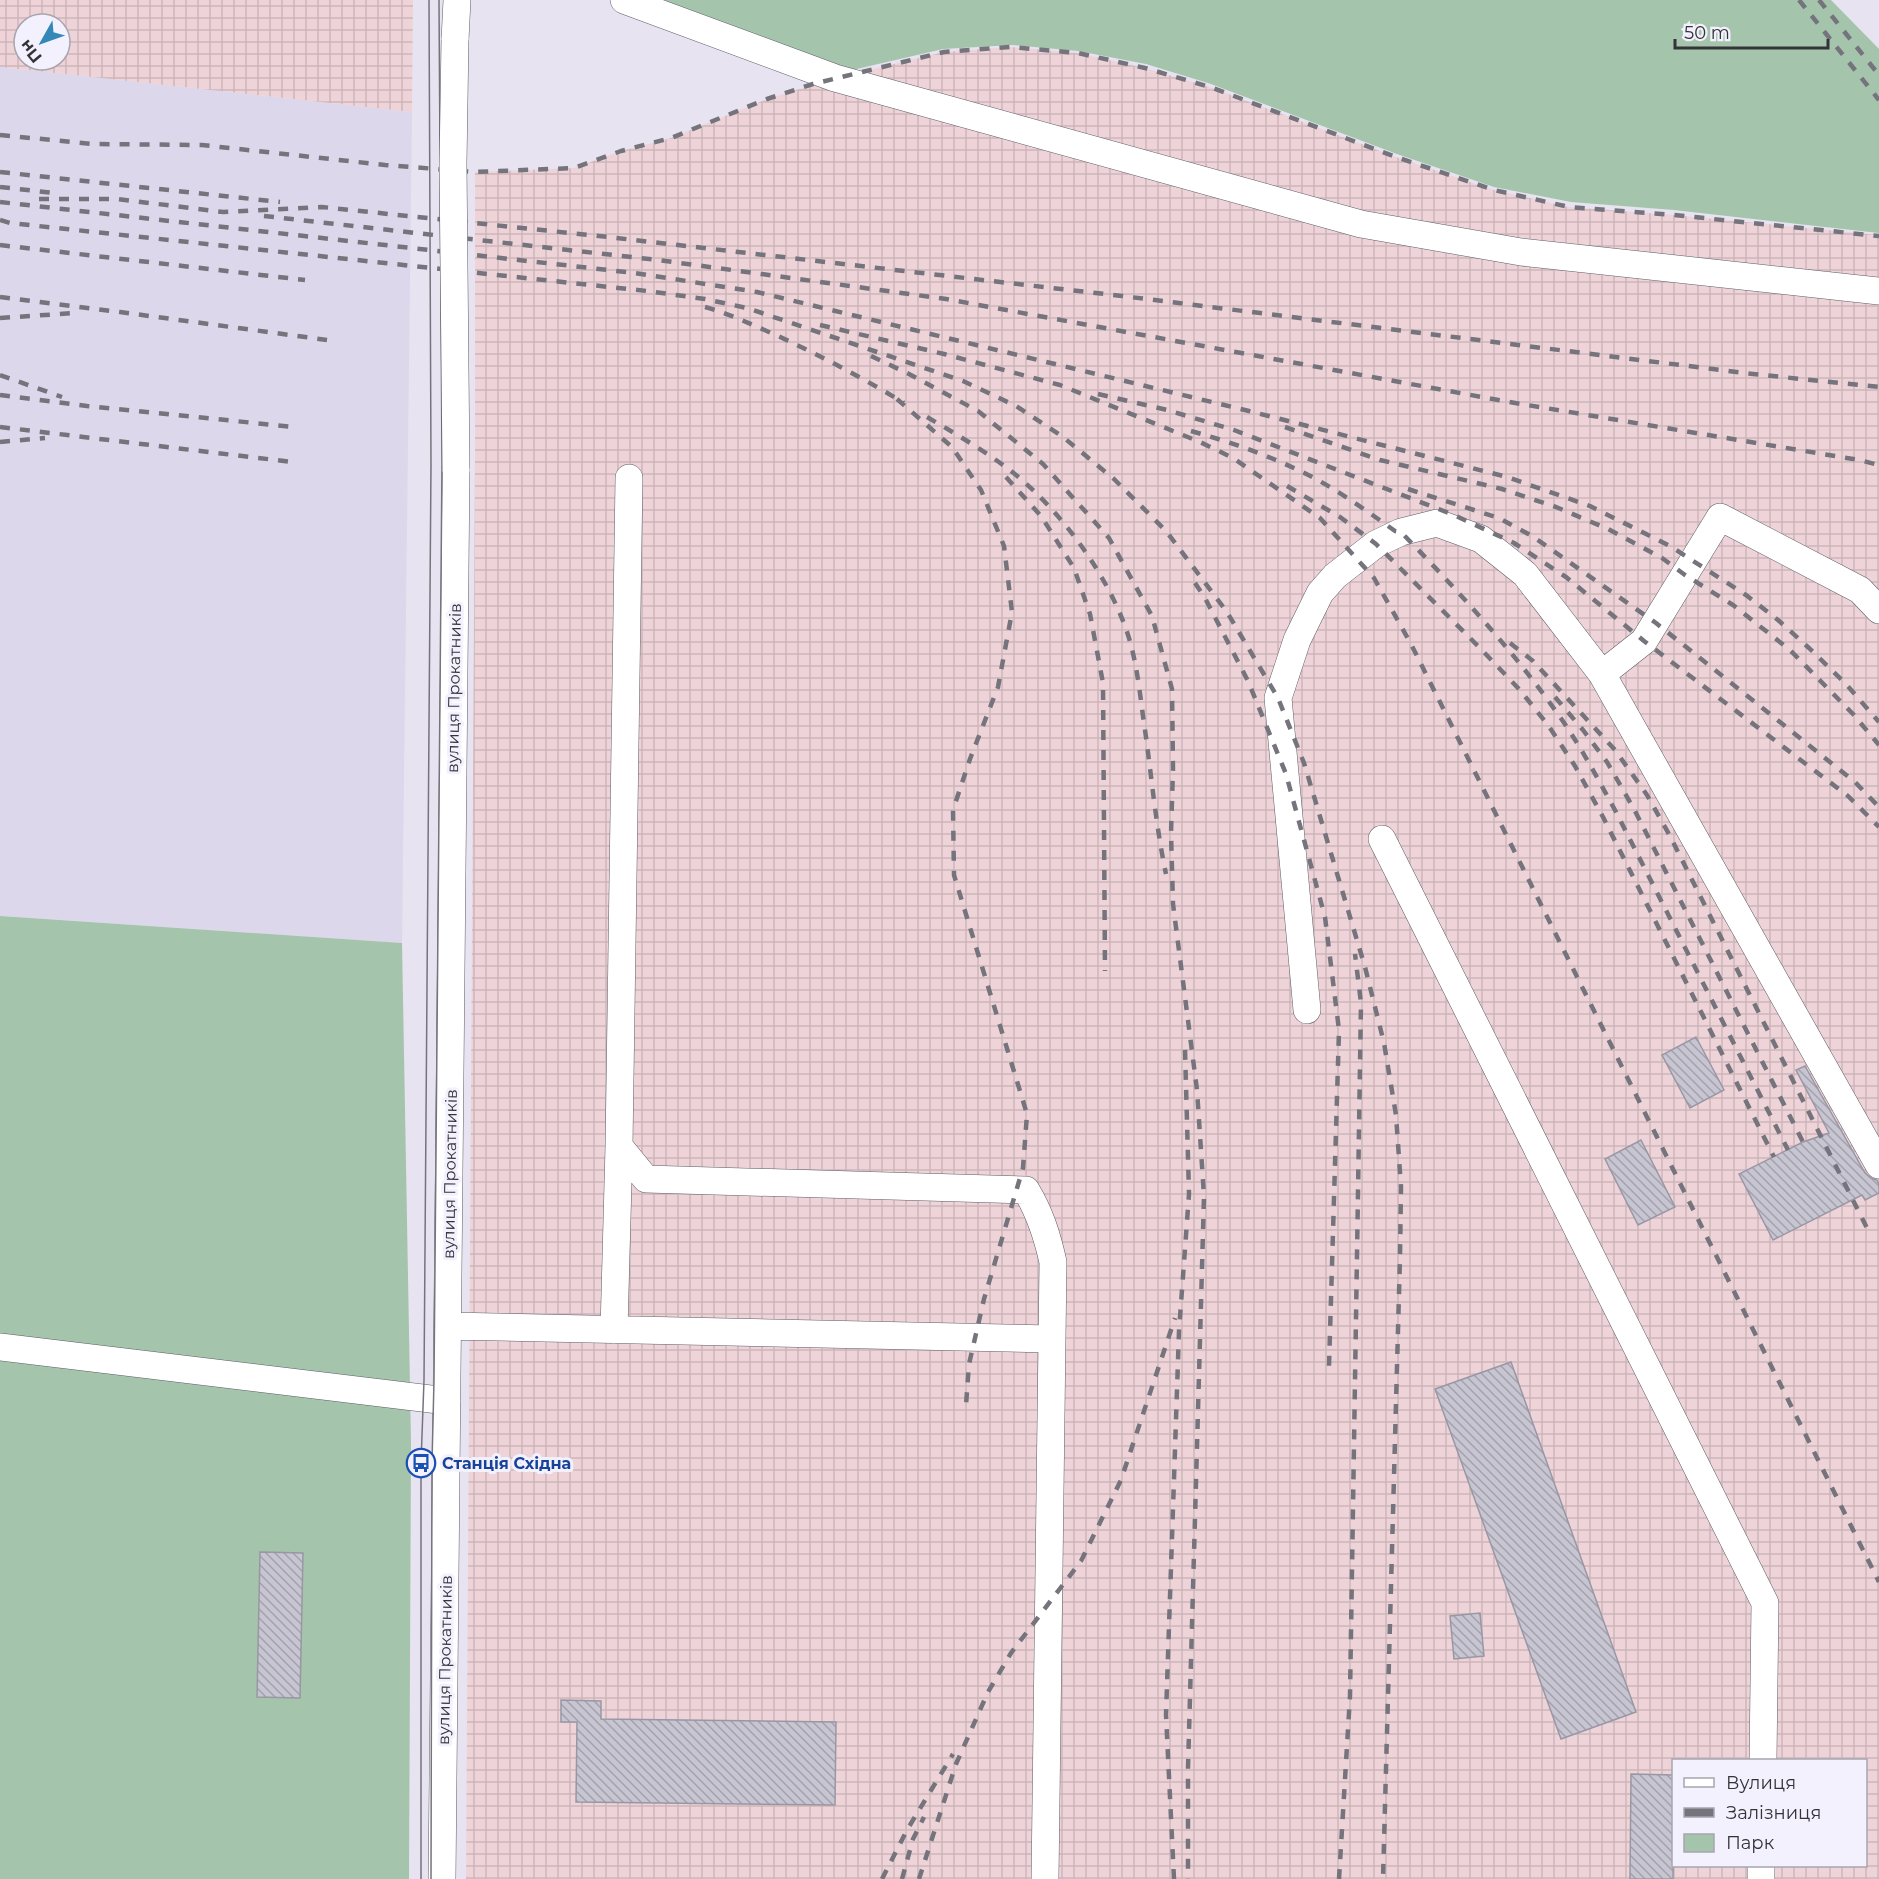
<svg xmlns="http://www.w3.org/2000/svg" width="1879" height="1879" font-family="Montserrat,sans-serif">
  <defs>
    <pattern id="industrial-grid" width="8" height="8" patternUnits="userSpaceOnUse" patternTransform="scale(1.5)"><rect width="8" height="8" fill="#eed4d9"/><path d="M0 4h8M4 0v8" fill="none" stroke="#cdb6bb"/></pattern>
    <pattern id="building-back-hatch" width="6" height="6" patternUnits="userSpaceOnUse" patternTransform="scale(1.5)"><rect width="6" height="6" fill="#c8c5d2"/><path d="M-1 5l2 2M0 0l6 6M5-1l2 2" fill="none" stroke="#a3a1ab"/></pattern>
  </defs>
  <rect width="100%" height="100%" fill="#e7e3f1"/>
  <path fill="#dcd7eb" d="M 0,67 L 412,112 L 402,943 L 0,916 Z"/>
  <path fill="url(#industrial-grid)" fill-rule="evenodd" d="M 0,0 L 413,0 L 412,112 L 0,67 ZM 24,24 L 60,24 L 60,60 L 24,60 Z
    M 1011,47 L 1078,53 L 1145,68 L 1210,87 L 1396,157 L 1494,190 L 1569,207 L 1674,215 L 1879,235 L 1879,1879 L 466,1879 L 475,459 L 475,172 L 574,168 L 621,151 L 671,138 L 767,99 L 835,78 L 944,52 ZM 1674,1760 L 1866,1760 L 1866,1866 L 1674,1866 Z"/>
  <path fill="#a4c4ab" d="M 641,0 L 1831,0 L 1879,49 L 1879,233 L 1674,210 L 1571,202 L 1494,187 L 1397,154 L 1211,84 L 1146,64 L 1078,51 L 1012,45 L 943,49 L 835,74 Z
    M 0,916 L 402,943 L 411,1443 L 409,1879 L 0,1879 Z"/>
  <path fill="url(#building-back-hatch)" stroke="#9a97a4" stroke-width="1.5" d="M 1696,1037 L 1724,1090 L 1690,1108 L 1662,1055 Z
    M 1805,1066 L 1865,1173 L 1871,1178 L 1877,1180 L 1879,1185 L 1879,1193 L 1865,1200 L 1862,1195 L 1773,1240 L 1739,1174 L 1803,1142 L 1829,1133 L 1796,1070 Z
    M 1641,1140 L 1675,1207 L 1638,1225 L 1605,1159 Z
    M 1511,1362 L 1636,1712 L 1561,1739 L 1435,1389 Z
    M 260,1552 L 303,1553 L 300,1698 L 257,1697 Z
    M 1480,1613 L 1484,1656 L 1454,1659 L 1450,1616 Z
    M 561,1700 L 601,1701 L 601,1719 L 836,1722 L 835,1805 L 576,1802 L 577,1722 L 561,1722 Z
    M 1631,1774 L 1674,1775 L 1673,1879 L 1630,1879 Z"/>
  <g fill="none" stroke-linecap="round" stroke-linejoin="round">
    <g stroke="#5e5c67" stroke-width="28">
      <path id="minor" d="M 624,0 L 835,78 L 1361,224 L 1521,252 L 1879,291
        M 455,40 L 457,0
        M 629,478 L 619,1146 L 646,1179 L 1026,1190 C 1040,1213 1047,1235 1053,1262 L 1045,1879
        M 1879,610 L 1860,590 L 1720,517 L 1644,641 L 1602,674 L 1879,1165
        M 1382,839 L 1765,1603 L 1763,1760
        M 1307,1010 L 1278,698 L 1297,640 L 1320,593 L 1335,576 L 1376,544 L 1401,532 L 1437,523 L 1481,539 L 1525,574 L 1602,674
        M 448,1326 L 1052,1339
        M 614,1330 L 619,1146
        M 0,1347 L 447,1401
        M 442,1879 L 456,469
        M 1761,1879 L 1761,1866"/>
    </g>
    <use href="#minor" stroke="#fff" stroke-width="27"/>
    <path stroke="#75737b" stroke-width="1.5" d="M 421,1879 L 421,1463 L 424,1380 L 431,464 L 429,0
      M 431,1879 L 432,1463 L 434,1380 L 442,464 L 439,0"/>
    <path stroke="#75737b" stroke-width="4.5" stroke-dasharray="10 10" stroke-linecap="butt" d="M 1799,0 L 1879,100
      M 1819,0 L 1879,75
      M 0,135 L 93,144 L 202,145 L 385,165 L 475,172 L 574,168 L 621,151 L 671,138 L 767,99 L 813,84 L 944,52 L 1011,47 L 1078,53 L 1145,68 L 1210,87 L 1396,157 L 1494,190 L 1569,207 L 1674,215 L 1879,236
      M 0,172 L 280,202
      M 0,187 L 54,193
      M 39,199 L 117,199 L 223,212 L 322,207 L 608,237 L 1122,296 L 1753,374 L 1879,387
      M 0,202 L 635,273 L 757,292 L 1249,411 L 1507,477 L 1590,506 L 1670,546 L 1746,595 L 1778,620 L 1809,648 L 1845,683 L 1879,722
      M 264,216 L 658,260 L 946,299 L 1509,402 L 1859,460 L 1879,465
      M 0,220 L 10,223 L 647,291 L 705,299 L 747,308 L 963,381 L 1016,406 L 1063,437 L 1114,479 L 1166,531 L 1227,612 L 1278,698 L 1304,763 L 1365,967 L 1384,1043 L 1396,1115 L 1401,1187 L 1400,1257 L 1383,1879
      M 0,245 L 305,280
      M 0,297 L 120,312 L 327,340
      M 705,307 C 730,314 753,325 778,336 C 821,356 863,378 904,403
      M 0,318 L 75,313
      M 820,325 L 944,354 L 1060,385 L 1200,442 L 1233,458 L 1320,518 L 1374,578 L 1411,644 L 1879,1582
      M 871,356 L 909,374 L 978,411 L 1043,464 L 1109,538 L 1152,616 L 1172,689 L 1173,769 L 1171,833 L 1173,904 L 1197,1090 L 1204,1196 L 1188,1768 L 1188,1879
      M 0,375 L 62,397
      M 1098,394 L 1167,410 L 1234,430 L 1454,515 L 1514,543 L 1566,577 L 1644,641 L 1848,796 L 1879,827
      M 0,395 L 87,406 L 294,427
      M 897,399 L 952,447 L 981,490 L 1004,546 L 1012,612 L 998,687 L 970,759 L 953,810 L 954,875 L 1027,1114 L 1023,1168 L 984,1299 L 969,1364 L 966,1405
      M 927,417 C 956,434 985,451 1011,471 C 1062,511 1114,582 1131,645 C 1137,668 1140,693 1143,716 C 1151,769 1155,822 1166,874
      M 0,427 L 292,462
      M 1285,427 L 1380,460 L 1502,489 L 1556,507 L 1608,529 L 1662,558 L 1685,575 L 1733,605 L 1790,650 L 1853,714 L 1879,745
      M 1191,431 C 1227,441 1262,453 1296,469 C 1331,485 1364,509 1395,531 L 1401,532 C 1458,591 1513,650 1560,717 C 1581,747 1598,779 1616,812 L 1788,1150
      M 0,442 L 45,438
      M 1006,477 L 1041,516 L 1074,568 L 1090,614 L 1103,683 L 1105,971
      M 1287,486 L 1340,517 L 1376,544 L 1478,646 L 1519,689 L 1548,725 L 1575,766 L 1603,817 L 1774,1157
      M 1408,489 L 1499,518 L 1532,536 L 1656,623 L 1855,782 L 1879,807
      M 1195,583 L 1205,598 L 1248,681 L 1286,774 L 1325,917 L 1339,1030 L 1329,1366
      M 1510,643 L 1533,661 L 1615,750 L 1647,795 L 1670,836 L 1869,1232
      M 1555,697 L 1583,730 L 1607,762 L 1634,809 L 1803,1142
      M 882,1879 L 907,1830 L 953,1754
      M 902,1879 L 913,1839 L 924,1817
      M 919,1879 L 956,1764 L 988,1692 L 1011,1653 L 1081,1561 L 1121,1480 L 1175,1318
      M 1174,1879 L 1166,1715 L 1179,1331 L 1189,1194 L 1185,1049
      M 1339,1879 L 1350,1696 L 1361,1003 L 1355,954"/>
    <g stroke="#5e5c67" stroke-width="28" stroke-linecap="butt">
      <path id="minor-bridge" d="M 455,40 L 453,164 L 456,469"/>
    </g>
    <use href="#minor-bridge" stroke="#fff" stroke-width="27"/>
  </g>
  <defs>
    <g id="bus-ring" transform="scale(1.5)"><circle r="9.5" fill="#f4f1fe" stroke="#1a4fb4" stroke-width="1.5"/><path d="M-5-6H5V4H4V6H2V4H-2V6H-4V4H-5ZM-3.5-4V0h7V-4ZM-3.5 1.2v1.5H-2V1.2ZM2 1.2v1.5H3.5V1.2Z" fill="#1a4fb4"/></g>
  </defs>
  <g fill-rule="evenodd">
    <use href="#bus-ring" x="421" y="1463"/>
  </g>
  <g text-anchor="middle" dominant-baseline="central" stroke-width="6" stroke-linejoin="round" paint-order="stroke">
    <g font-size="16" fill="#353338" stroke="#f4f1fe">
      <text transform="translate(454 688) rotate(-89)">вулиця Прокатників</text>
      <text transform="translate(450 1174) rotate(-89)">вулиця Прокатників</text>
      <text transform="translate(445 1660) rotate(-89)">вулиця Прокатників</text>
    </g>
    <g font-size="16" font-weight="bold" fill="#164399" stroke="#f4f1fe" text-anchor="start">
      <text x="442" y="1463">Станція Східна</text>
    </g>
  </g>
  <rect x="1672" y="1759" width="195" height="108" fill="#f4f1fe" stroke="#a8a5af" stroke-width="1.5"/>
  <rect x="1684" y="1778" width="30" height="9" fill="#ffffff" stroke="#a8a5af" stroke-width="1.5"/>
  <text x="1726" y="1789" font-size="18" fill="#353338">Вулиця</text>
  <rect x="1684" y="1808" width="30" height="9" fill="#75737b" stroke="#a8a5af" stroke-width="1.5"/>
  <text x="1726" y="1819" font-size="18" fill="#353338">Залізниця</text>
  <rect x="1684" y="1834" width="30" height="18" fill="#a4c4ab" stroke="#a8a5af" stroke-width="1.5"/>
  <text x="1726" y="1849" font-size="18" fill="#353338">Парк</text>
  <g transform="translate(42 42) rotate(230)"><circle r="28" fill="#f4f1fe" stroke="#a8a5af" stroke-width="1.5"/>
  <path d="M0-4.5L10 22L0 15L-10 22Z" fill="#3488b8"/>
  <text y="-9" font-size="16" font-weight="bold" text-anchor="middle" fill="#353338">Пн</text>
  </g>
  <path d="M1675 39v9h153v-9" fill="none" stroke="#353338" stroke-width="3"/>
  <text x="1684" y="39" font-size="18" fill="#353338" stroke="#f4f1fe" stroke-width="4.5" paint-order="stroke">50 m</text>
</svg>
